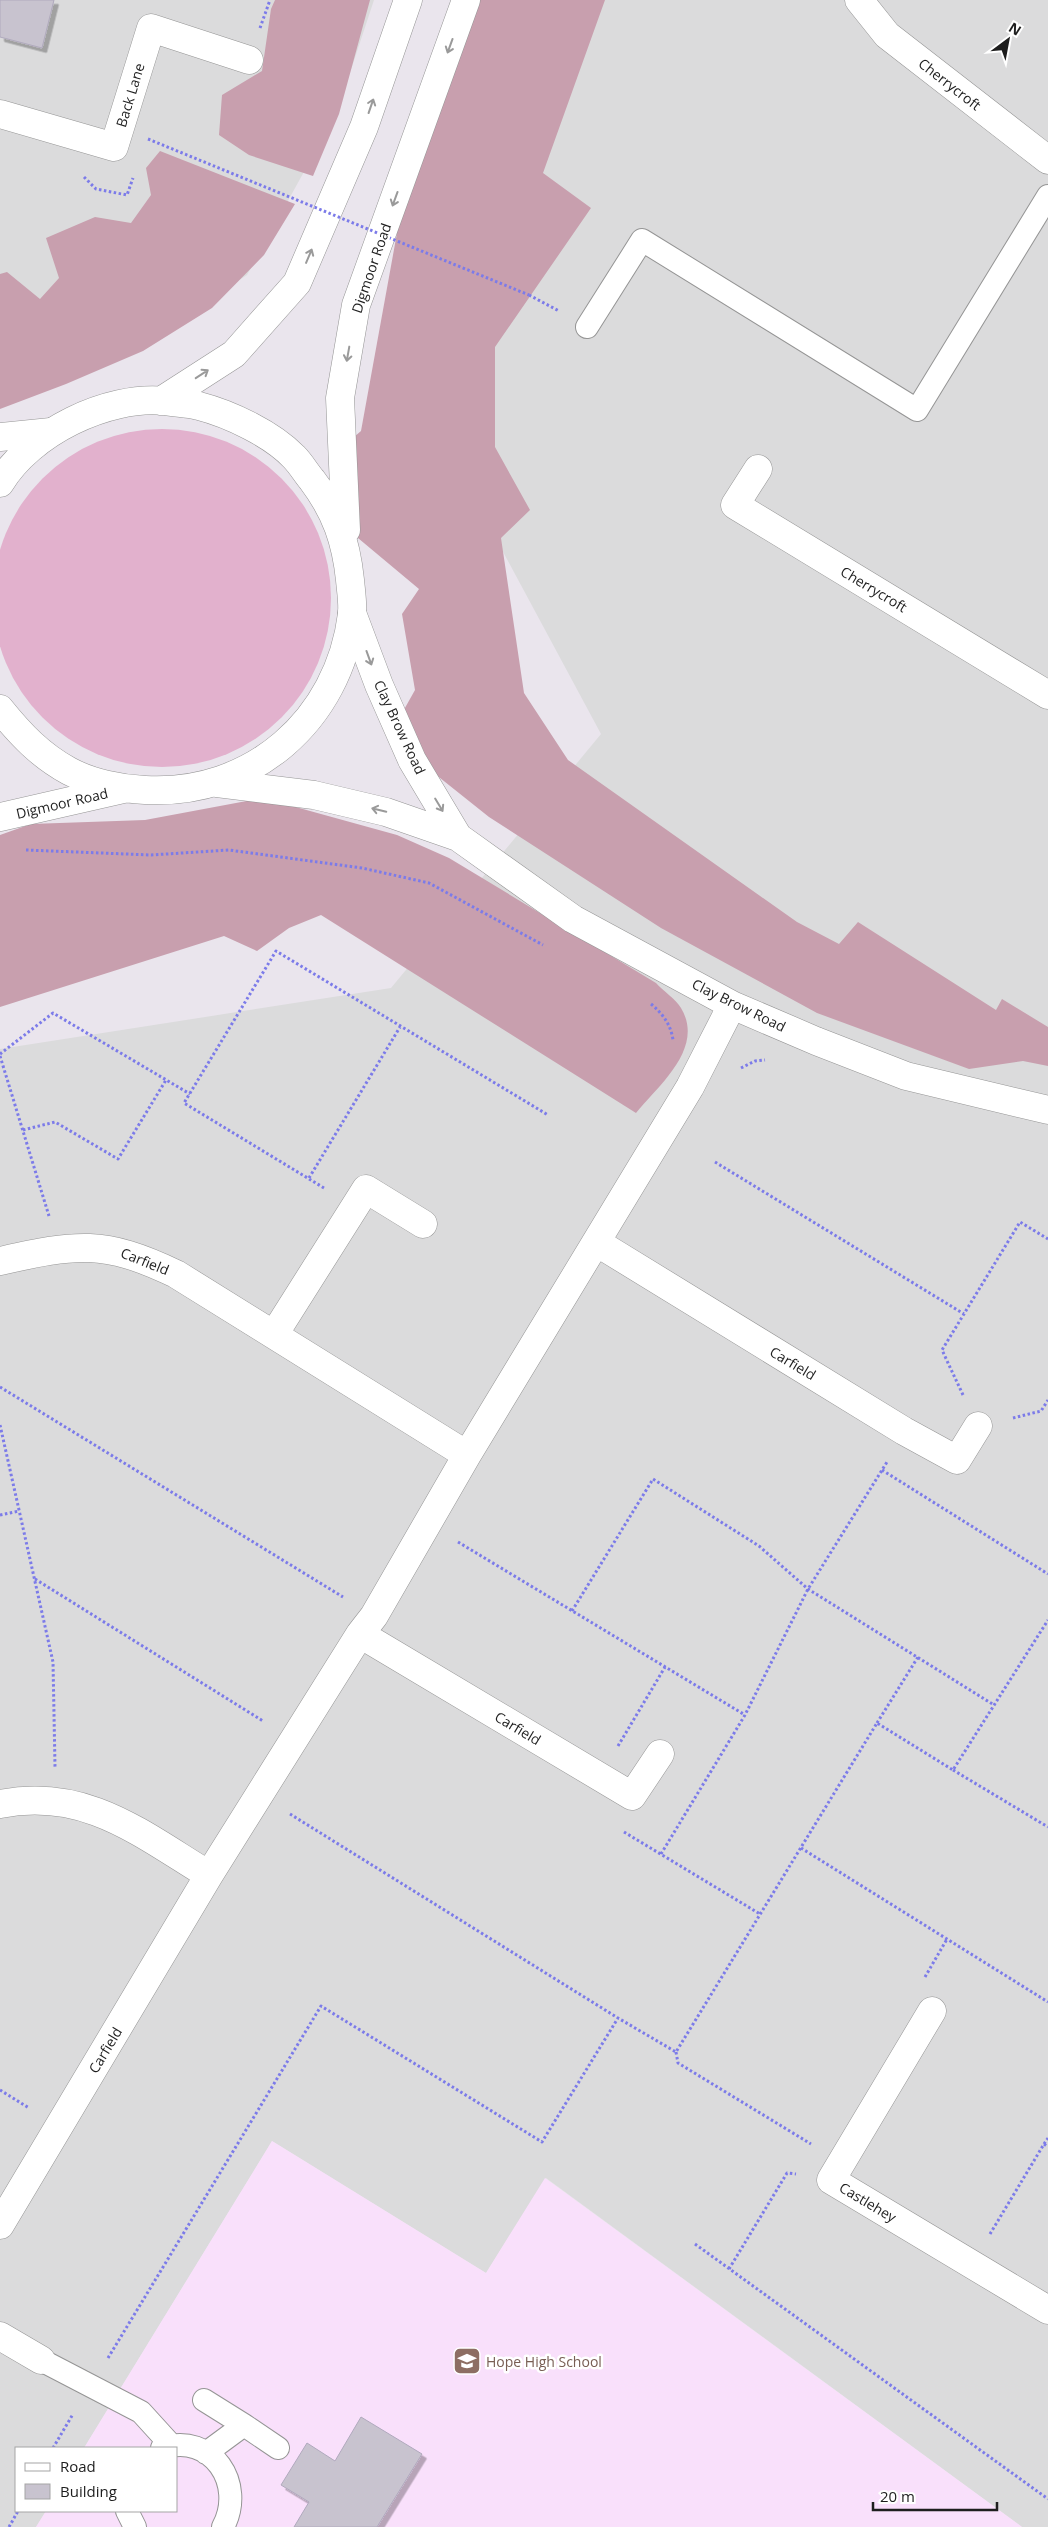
<svg xmlns="http://www.w3.org/2000/svg" width="1048" height="2527" font-family="'Open Sans',sans-serif">
  <defs>
    <filter id="shadow"><feDropShadow dx="4.5" dy="4.5" stdDeviation="0" flood-color="#0004"/></filter>
  </defs>
  <rect width="100%" height="100%" fill="#eae5ed"/>
  <path fill="#dbdbdc" d="M 0,0 L 374,0 L 337,112 L 247,275 L 142,343 L 0,393 Z
    M 565,0 L 1048,0 L 1048,2527 L 1022,2527 L 546,2178 L 486,2273 L 272,2141 L 84,2448 L 16,2448 L 16,2511 L 46,2511 L 36,2527 L 0,2527 L 0,1049 L 391,988 L 601,734 L 479,507 L 471,310 Z"/>
  <path fill="#f9e0fb" d="M 272,2141 L 486,2273 L 545,2178 L 1022,2527 L 36,2527 L 46,2511 L 176,2511 L 176,2448 L 84,2448 Z"/>
  <path fill="#e2b1cd" d="M-7 598a169 169 0 1 1 338 0a169 169 0 1 1-338 0Z"/>
  <path fill="#c89fae" d="M 275,0 L 370,0 L 339,114 L 313,176 L 249,155 L 219,135 L 222,95 L 262,71 L 271,9 Z
    M 460,0 L 605,0 L 543,173 L 591,208 L 495,347 L 495,447 L 530,510 L 501,538 L 524,693 L 568,760 L 797,922 L 839,944 L 858,922 L 996,1010 L 1002,999 L 1048,1027 L 1048,1066 L 1023,1061 L 969,1069 L 817,1013 L 661,928 L 489,817 L 420,762 L 401,715 L 415,690 L 402,614 L 419,589 L 346,528 L 333,455 L 361,431 L 423,90 Z
    M 160,151 L 295,204 L 264,255 L 212,308 L 143,351 L 66,384 L 0,409 L 0,274 L 7,272 L 40,299 L 59,278 L 46,238 L 95,217 L 131,223 L 151,195 L 146,168 Z
    M 263,798 L 397,835 L 449,858 L 656,983 C 663,991 676,999 681,1008 C 705,1048 659,1085 636,1113 L 321,915 L 289,928 L 257,951 L 224,936 L 0,1007 L 0,835 L 31,824 L 145,820 Z"/>
  <path fill="#c8c3cf" stroke="#b0a9bd" filter="url(#shadow)" d="M 0,0 L 54,0 L 42,48 L 0,37 Z
    M 361,2417 L 422,2454 L 377,2527 L 294,2527 L 309,2502 L 281,2485 L 307,2443 L 335,2461 Z"/>
  <g fill="none" stroke-linecap="round" stroke-linejoin="round">
    <g stroke="#959595" stroke-width="24">
      <path id="service" d="M 587,327 L 642,240 L 917,410 L 1048,196
        M 41,2360 L 141,2412 L 171,2445
        M 204,2400 L 244,2425 L 206,2453
        M 244,2425 L 278,2448
        M 162,2448 C 212,2432 246,2484 223,2527
        M 127,2511 L 135,2527"/>
    </g>
    <g stroke="#959595" stroke-width="29">
      <path id="minor" d="M 859,0 L 887,35 L 1048,160
        M 0,114 L 114,147 L 151,28 L 249,60
        M 0,437 L 51,432
        M 758,469 L 735,505 L 1048,695
        M 352,613 L 379,685 L 412,760 L 458,837
        M 217,783 L 314,795 L 386,812 L 458,837 L 573,919 L 732,1005 L 816,1041 L 906,1076 L 1048,1110
        M 596,1242 L 904,1431 L 957,1460 L 978,1426
        M 0,1261 C 77,1244 103,1239 176,1274 L 467,1455
        M 275,1333 L 366,1189 L 423,1224
        M 360,1634 L 632,1796 L 660,1754
        M 0,1804 C 86,1787 141,1834 209,1875
        M 932,2011 L 831,2180 L 1048,2310
        M 0,2225 L 209,1875 L 360,1634 L 374,1616 L 467,1455 L 690,1087 L 732,1005
        M 0,2336 L 41,2360"/>
    </g>
    <g stroke="#959595" stroke-width="29">
      <path id="tertiary" d="M 161,401 L 234,354 L 297,283 L 364,127 L 408,0
        M 0,483 C 30,433 107,395 165,401 C 176,403 189,403 199,406 C 230,414 272,434 294,457 C 301,464 306,473 312,480 C 336,512 346,541 350,580 C 351,591 353,603 352,614 C 339,720 252,796 145,790 C 121,789 91,783 69,771 C 40,755 21,735 0,709
        M 346,530 L 340,398 L 356,305 L 466,0
        M 0,817 L 123,789"/>
    </g>
    <path stroke="#7c7be9" stroke-width="3" stroke-dasharray="2.5 2.5" stroke-linecap="butt" d="M 260,28 L 270,0
      M 84,177 L 96,189 L 127,195 L 133,178
      M 529,295 L 559,311
      M 26,850 L 151,855 L 229,850 L 362,868 L 429,883 L 543,945
      M 651,1004 C 663,1014 671,1025 673,1040
      M 0,1054 L 53,1013 L 190,1094
      M 0,1056 L 49,1216
      M 741,1068 L 755,1061 L 765,1060
      M 23,1130 L 55,1122 L 118,1159 L 166,1080
      M 715,1162 L 964,1314
      M 309,1178 L 400,1027
      M 324,1188 L 184,1103 L 276,951 L 548,1115
      M 0,1387 L 343,1597
      M 963,1395 L 942,1350 L 1020,1222 L 1048,1239
      M 1013,1418 L 1041,1411 L 1048,1400
      M 0,1425 L 53,1662 L 55,1767
      M 882,1470 L 1048,1574
      M 0,1515 L 19,1511
      M 458,1542 L 745,1715
      M 35,1579 L 263,1721
      M 572,1611 L 653,1479 L 759,1546 L 808,1589 L 994,1705
      M 877,1723 L 918,1657
      M 618,1746 L 665,1667
      M 953,1770 L 1048,1827
      M 290,1814 L 618,2018
      M 624,1832 L 760,1914
      M 801,1848 L 1048,2002
      M 661,1854 L 745,1715 L 808,1589 L 887,1462
      M 925,1977 L 947,1939
      M 676,2052 L 678,2063 L 811,2144
      M 0,2090 L 29,2108
      M 1044,2144 L 1048,2138
      M 990,2234 L 1044,2144 L 1048,2147
      M 695,2244 L 1048,2499
      M 729,2269 L 787,2173 L 796,2174
      M 108,2358 L 321,2006 L 542,2142 L 618,2018 L 676,2052 L 877,1723 L 953,1770 L 1048,1620
      M 53,2448 L 73,2414
      M 9,2527 L 18,2511"/>
    <use href="#service" stroke="#fff" stroke-width="22"/>
    <use href="#minor" stroke="#fff" stroke-width="28"/>
    <use href="#tertiary" stroke="#fff" stroke-width="28"/>
    <path stroke="#7c7be9" stroke-width="3" stroke-dasharray="2.5 2.5" stroke-linecap="butt" d="M 148,139 L 529,295"/>
  </g>
  <defs><path id="oneway-shaft" d="M-6 0H5M1.5-3L5.5 0L1.5 3" fill="none" stroke-width="1.6" stroke-linecap="round" stroke-linejoin="round" transform="scale(1.25)"/></defs>
  <g stroke="#9a9a9a">
    <use href="#oneway-shaft" transform="translate(450 46) rotate(110)"/>
    <use href="#oneway-shaft" transform="translate(371 106) rotate(-71)"/>
    <use href="#oneway-shaft" transform="translate(395 199) rotate(110)"/>
    <use href="#oneway-shaft" transform="translate(309 256) rotate(-67)"/>
    <use href="#oneway-shaft" transform="translate(348 354) rotate(100)"/>
    <use href="#oneway-shaft" transform="translate(202 374) rotate(-33)"/>
    <use href="#oneway-shaft" transform="translate(369 658) rotate(70)"/>
    <use href="#oneway-shaft" transform="translate(439 805) rotate(59)"/>
    <use href="#oneway-shaft" transform="translate(379 810) rotate(-166)"/>
  </g>
  <defs>
    <g id="school-square" transform="scale(1.4375)"><rect x="-9" y="-9" width="18" height="18" rx="4" fill="#8d6e63" stroke="#fff"/><path d="M0-5L7-2L0 1L-7-2ZM-4 1L0 2.5L4 1V4Q0 6-4 4Z" fill="#fff"/></g>
  </defs>
  <g fill-rule="evenodd">
    <use href="#school-square" x="467" y="2361"/>
  </g>
  <g text-anchor="middle" dominant-baseline="central" stroke-width="5" stroke-linejoin="round" paint-order="stroke">
    <g font-size="14" fill="#1e1e1e" stroke="#fff">
      <text transform="translate(950 84) rotate(38)">Cherrycroft</text>
      <text transform="translate(130 95) rotate(-73)">Back Lane</text>
      <text transform="translate(371 268) rotate(-71)">Digmoor Road</text>
      <text transform="translate(874 589) rotate(31)">Cherrycroft</text>
      <text transform="translate(400 727) rotate(65)">Clay Brow Road</text>
      <text transform="translate(62 803) rotate(-13)">Digmoor Road</text>
      <text transform="translate(739 1005) rotate(26)">Clay Brow Road</text>
      <text transform="translate(145 1261) rotate(22)">Carfield</text>
      <text transform="translate(793 1363) rotate(31)">Carfield</text>
      <text transform="translate(518 1728) rotate(31)">Carfield</text>
      <text transform="translate(105 2050) rotate(-59)">Carfield</text>
      <text transform="translate(868 2202) rotate(31)">Castlehey</text>
    </g>
    <g font-size="14" fill="#785e54" stroke="#fff" text-anchor="start">
      <text x="486" y="2361">Hope High School</text>
    </g>
  </g>
  <rect x="15" y="2447" width="162" height="65" fill="#ffffff" stroke="#a5a5a5"/>
  <rect x="25" y="2463" width="25" height="8" fill="#ffffff" stroke="#a5a5a5"/>
  <text x="60" y="2472" font-size="15" fill="#1e1e1e">Road</text>
  <rect x="25" y="2484" width="25" height="15" fill="#c8c3cf" stroke="#a5a5a5"/>
  <text x="60" y="2497" font-size="15" fill="#1e1e1e">Building</text>
  <g transform="translate(1008 40) rotate(32)" stroke="#ffffff" stroke-width="4" paint-order="stroke">
  <path d="M0-4L9 19L0 12L-9 19Z" fill="#1e1e1e"/>
  <text y="-8" font-size="14" font-weight="bold" text-anchor="middle" fill="#1e1e1e">N</text>
  </g>
  <path d="M873 2502v8h124v-8" fill="none" stroke="#1e1e1e" stroke-width="2.5"/>
  <text x="880" y="2502" font-size="15" fill="#1e1e1e" stroke="#ffffff" stroke-width="4" paint-order="stroke">20 m</text>
</svg>
